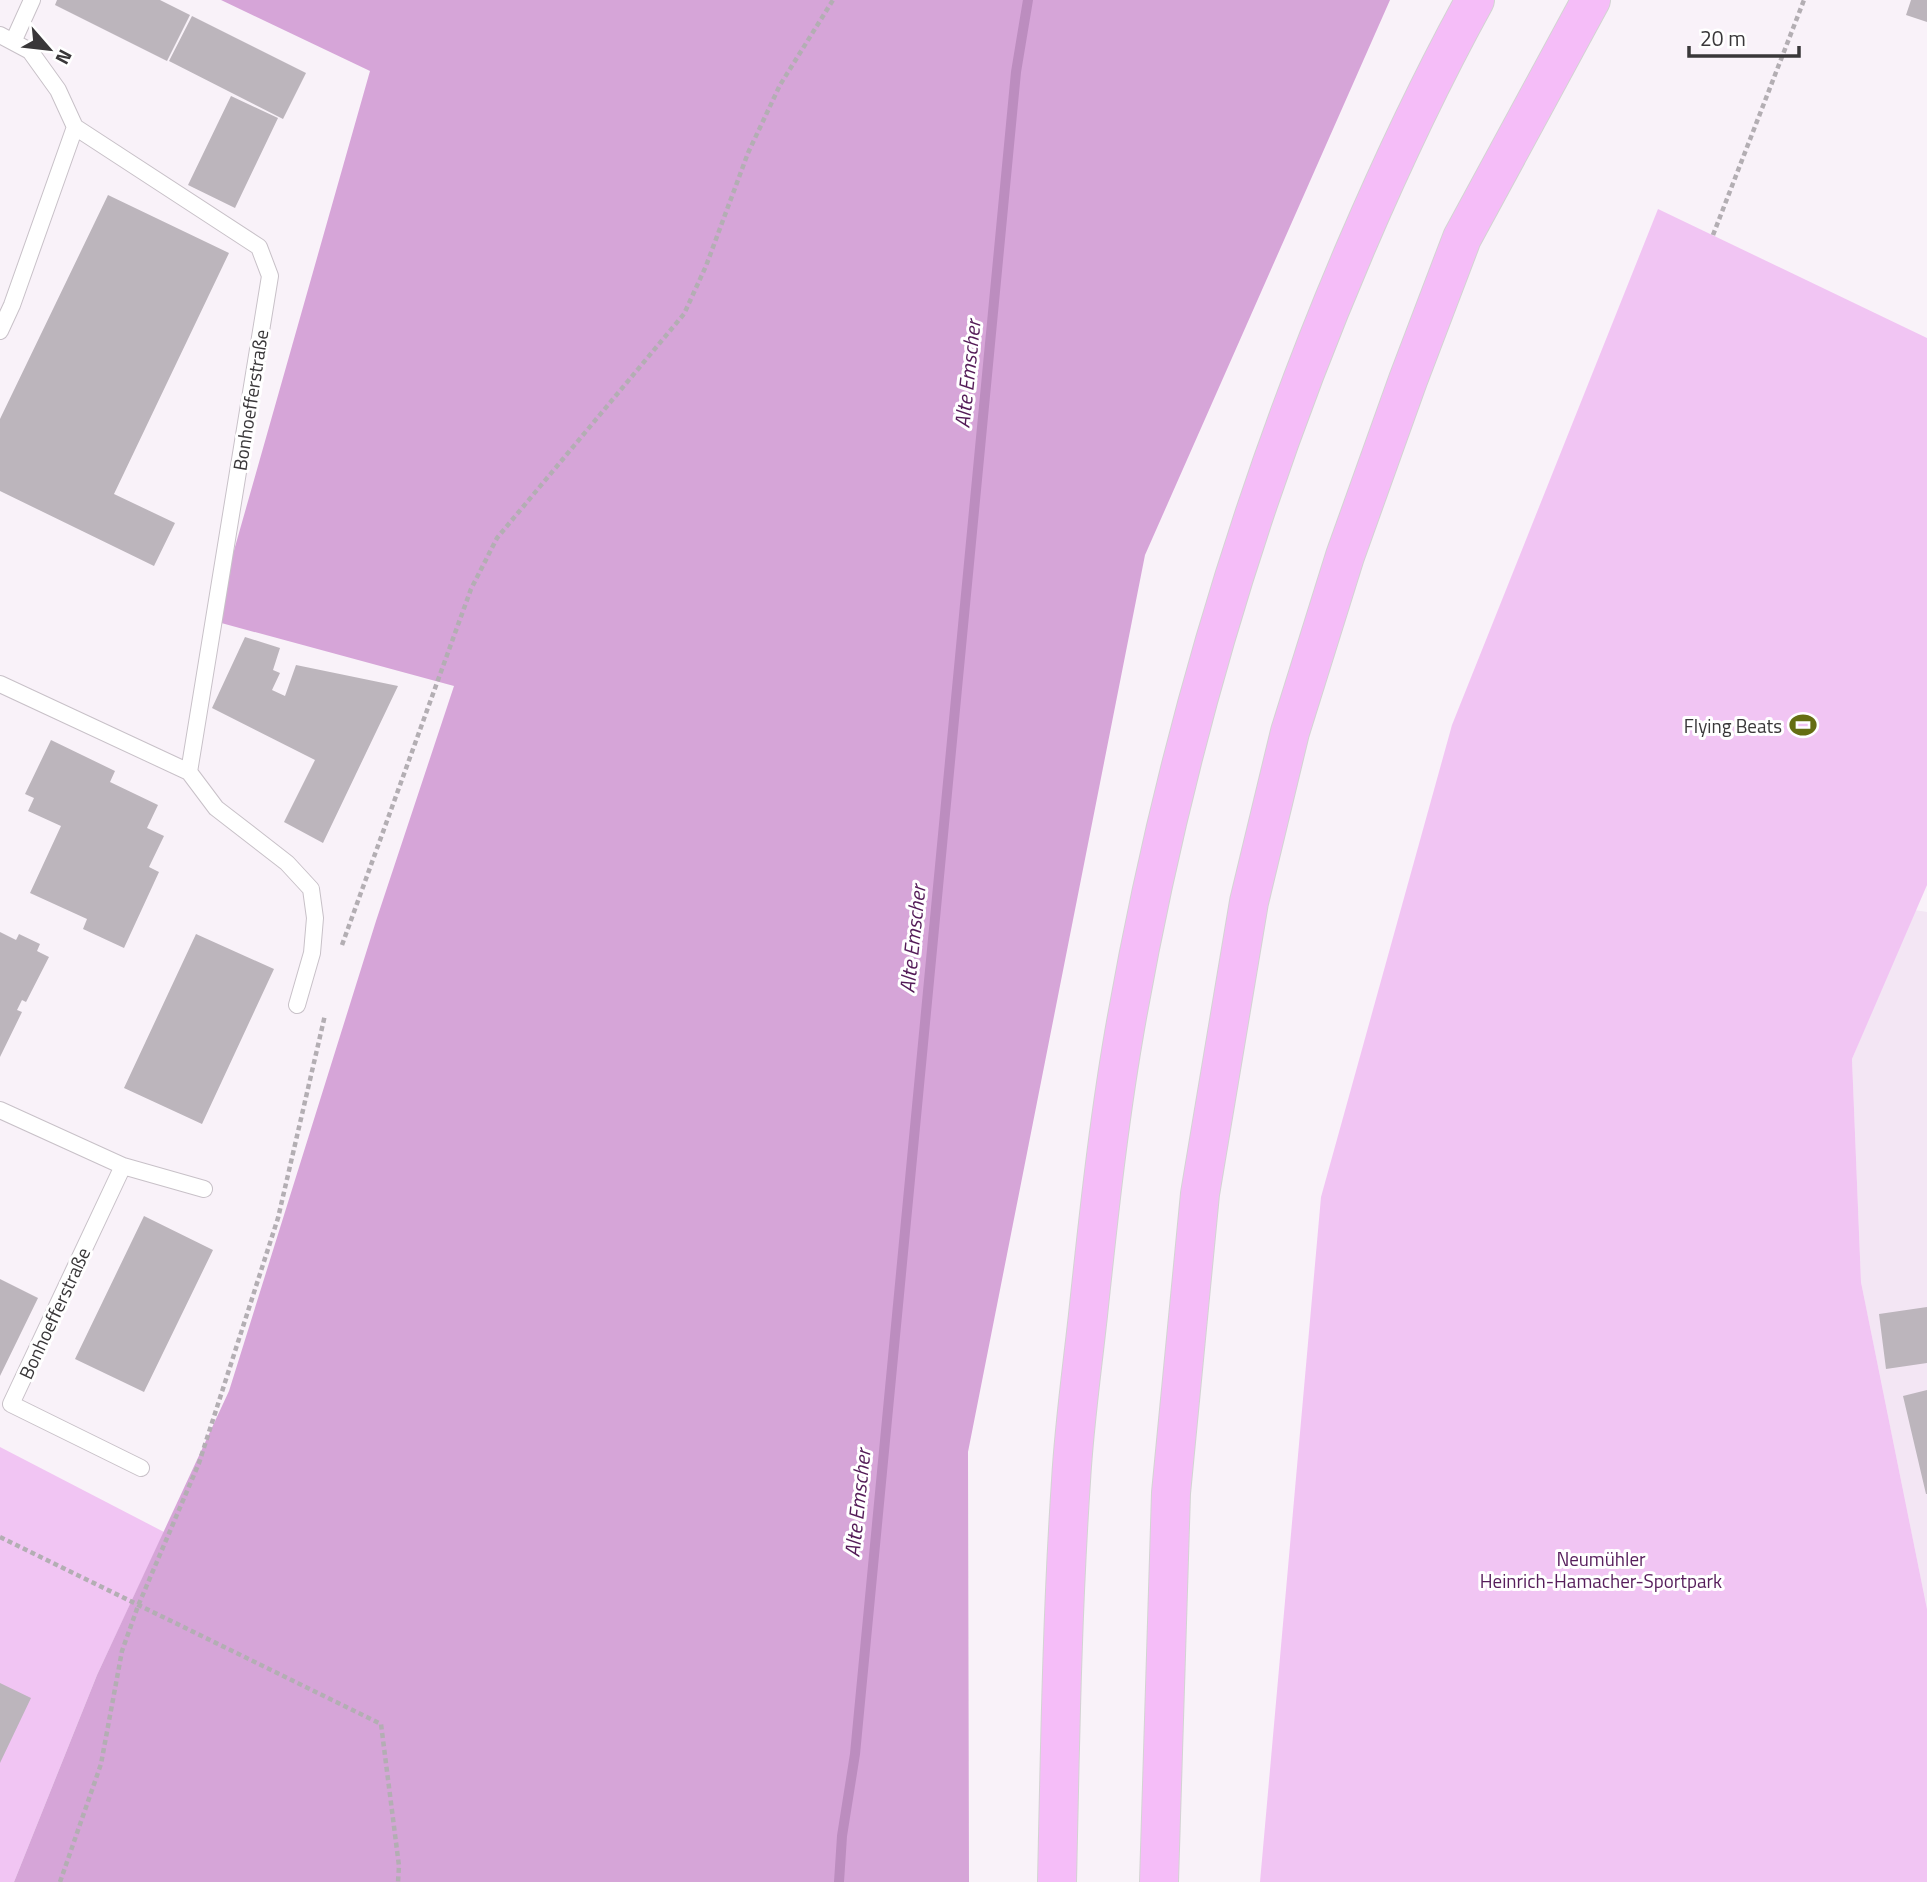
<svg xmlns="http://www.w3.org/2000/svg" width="1927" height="1882" font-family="'Titillium Web',sans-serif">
  <rect width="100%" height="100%" fill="#f9f2f9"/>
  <path fill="#f3e6f4" d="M 1914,910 L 1927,912 L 1927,1609 L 1861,1282 L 1852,1059 Z"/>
  <path fill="#f1c5f3" d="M 1658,209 L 1927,338 L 1927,885 L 1852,1059 L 1861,1282 L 1927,1609 L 1927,1882 L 1260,1882 L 1321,1197 L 1452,725 Z
    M 0,1447 L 164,1532 L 97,1675 L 14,1882 L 0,1882 Z"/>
  <path fill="#d6a5d8" d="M 221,0 L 1390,0 L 1145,555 L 968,1452 L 969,1882 L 14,1882 L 97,1675 L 229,1391 L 376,921 L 454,686 L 214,621 L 370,71 Z"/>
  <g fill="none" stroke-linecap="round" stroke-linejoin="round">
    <path stroke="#bc8dbf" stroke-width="10" d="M 839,1882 L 842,1836 L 855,1754 L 1016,72 L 1028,0"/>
  </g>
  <path fill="#bcb5bc" d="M 57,0 L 160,0 L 190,15 L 167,61 L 55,5 Z
    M 1911,0 L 1927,0 L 1927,22 L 1906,15 Z
    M 192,16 L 306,73 L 283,119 L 169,61 Z
    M 231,96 L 278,118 L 235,208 L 188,185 Z
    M 108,195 L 229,253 L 114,494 L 175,523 L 154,566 L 0,491 L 0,419 Z
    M 245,637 L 280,648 L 273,670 L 280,673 L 272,690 L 285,696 L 296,665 L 398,686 L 323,843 L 284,822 L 315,760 L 212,708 Z
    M 51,740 L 115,771 L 110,782 L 158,805 L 147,828 L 164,836 L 149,867 L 159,872 L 124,948 L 83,929 L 87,919 L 30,893 L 61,826 L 28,811 L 34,798 L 25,794 Z
    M 0,932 L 16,940 L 19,934 L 40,944 L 37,951 L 49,957 L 26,1002 L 22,1000 L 17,1010 L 22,1012 L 0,1057 Z
    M 196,934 L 274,969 L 202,1124 L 124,1088 Z
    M 144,1216 L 213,1250 L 144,1392 L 75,1359 Z
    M 0,1279 L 38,1298 L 0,1376 Z
    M 1927,1307 L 1927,1363 L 1886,1369 L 1879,1314 Z
    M 1927,1390 L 1927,1494 L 1926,1494 L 1903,1396 Z
    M 0,1683 L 31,1698 L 0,1763 Z"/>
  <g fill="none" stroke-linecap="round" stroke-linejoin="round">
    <g stroke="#c8c1c8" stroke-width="18">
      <path id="lane" d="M 0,35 L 30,51 L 58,90 L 75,127 L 12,305 L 0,331
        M 13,42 L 32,0
        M 75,127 L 259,247 L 270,276 L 189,772
        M 0,684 L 189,772 L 216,808 L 287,863 L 311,889 L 315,918 L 312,953 L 297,1005
        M 0,1110 L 123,1166 L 11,1404 L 141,1468
        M 123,1166 L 204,1189"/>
    </g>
    <g stroke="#d3d3d3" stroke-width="40">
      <path id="highway" d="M 1057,1882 C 1060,1748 1062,1614 1071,1481 C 1074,1426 1082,1370 1088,1315 C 1098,1221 1108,1127 1124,1034 C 1171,763 1248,499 1356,247 C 1392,163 1431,80 1475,0
        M 1159,1882 L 1171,1493 L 1200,1194 L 1249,902 L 1290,732 L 1345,556 L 1408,380 L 1462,238 L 1591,0"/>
    </g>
    <path stroke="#b3aeb3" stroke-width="4.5" stroke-dasharray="5 3.5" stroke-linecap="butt" d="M 1713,235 L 1804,0
      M 342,945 L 471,589 L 497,538 L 684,314 L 706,266 L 748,153 L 780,85 L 833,0
      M 0,1537 L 381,1724 L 399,1866 L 398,1882
      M 60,1882 L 101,1764 L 122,1651 L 138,1606 L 199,1463 L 278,1218 L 325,1015"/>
    <use href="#lane" stroke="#fff" stroke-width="16"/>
    <use href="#highway" stroke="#f5bdf8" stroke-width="38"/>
  </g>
  <defs>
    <g id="stadium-bare" transform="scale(2.1)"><path d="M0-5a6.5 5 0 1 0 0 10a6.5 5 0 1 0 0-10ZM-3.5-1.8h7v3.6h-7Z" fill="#656d13" stroke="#fff" stroke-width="2.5" paint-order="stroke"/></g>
  </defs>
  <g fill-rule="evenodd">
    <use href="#stadium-bare" x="1803" y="725"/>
  </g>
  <g text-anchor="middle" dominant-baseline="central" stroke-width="6" stroke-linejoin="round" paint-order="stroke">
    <g font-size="19" fill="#393739" stroke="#fff">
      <text transform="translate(250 400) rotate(-81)">Bonhoefferstraße</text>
      <text transform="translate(54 1313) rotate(-65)">Bonhoefferstraße</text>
    </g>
    <g font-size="19" fill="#393739" stroke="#fff" text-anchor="end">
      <text x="1782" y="725">Flying Beats</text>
    </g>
    <g font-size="19" fill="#561d5b" stroke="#fff">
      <text x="1601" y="1558">Neumühler<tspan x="1601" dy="22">Heinrich-Hamacher-Sportpark</tspan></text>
    </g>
    <g font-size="21" font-style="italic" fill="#531a57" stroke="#fff">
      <text transform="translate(967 374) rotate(-84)">Alte Emscher</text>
      <text transform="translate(912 939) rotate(-84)">Alte Emscher</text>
      <text transform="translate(857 1503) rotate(-84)">Alte Emscher</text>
    </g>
  </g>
  <g transform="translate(49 49) rotate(118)" stroke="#ffffff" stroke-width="5" paint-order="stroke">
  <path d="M0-5L12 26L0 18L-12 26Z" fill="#393739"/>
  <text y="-10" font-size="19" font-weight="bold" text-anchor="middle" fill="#393739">N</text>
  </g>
  <path d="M1689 46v10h110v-10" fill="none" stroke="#393739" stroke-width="3.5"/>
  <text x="1700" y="46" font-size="21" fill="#393739" stroke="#ffffff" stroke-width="5" paint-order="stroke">20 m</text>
</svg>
